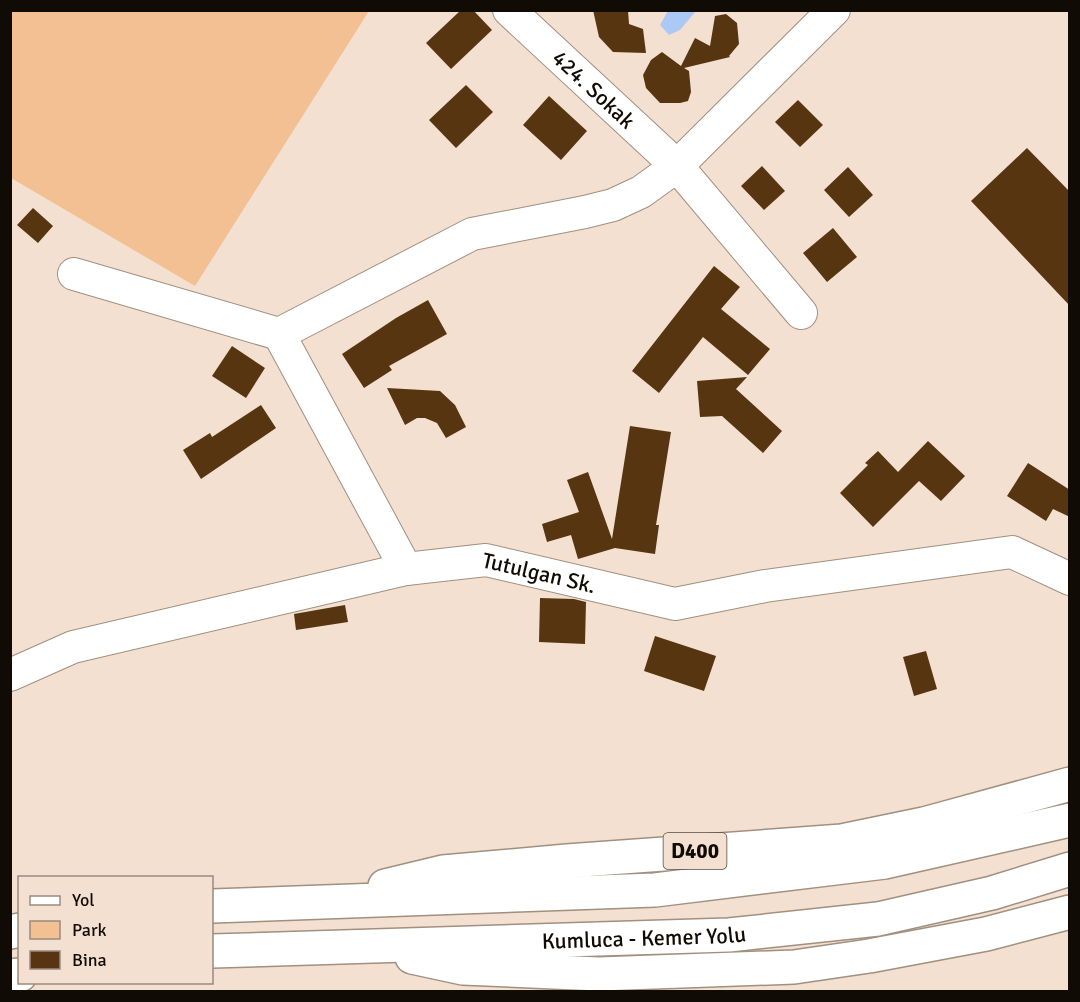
<svg xmlns="http://www.w3.org/2000/svg" width="1080" height="1002" font-family="Signika,sans-serif">
  <rect width="100%" height="100%" fill="#f3e0d0"/>
  <path fill="#f2c093" d="M 11,10 L 369,10 L 369,11 L 195,286 L 11,178 Z"/>
  <path fill="#acc8f4" d="M 668,11 L 668,10 L 696,11 L 680,30 L 669,35 L 660,25 Z"/>
  <path fill="#573510" d="M 461,10 L 473,10 L 492,30 L 451,69 L 426,43 Z
    M 593,10 L 628,10 L 629,24 L 643,29 L 646,53 L 613,52 L 599,37 Z
    M 726,14 L 737,23 L 739,44 L 729,56 L 730,57 L 684,68 L 689,71 L 691,92 L 688,101 L 680,103 L 660,103 L 646,88 L 643,75 L 651,60 L 662,52 L 681,66 L 695,38 L 710,46 L 715,16 Z
    M 466,85 L 493,112 L 456,148 L 429,120 Z
    M 549,96 L 587,131 L 561,160 L 523,125 Z
    M 798,100 L 823,125 L 800,147 L 775,122 Z
    M 1027,148 L 1070,192 L 1070,306 L 971,201 Z
    M 762,166 L 785,191 L 764,210 L 741,186 Z
    M 848,167 L 873,195 L 849,217 L 824,190 Z
    M 33,208 L 53,226 L 38,243 L 17,225 Z
    M 833,228 L 857,257 L 827,282 L 803,253 Z
    M 714,266 L 740,287 L 721,309 L 770,349 L 748,375 L 703,337 L 659,393 L 632,371 Z
    M 428,300 L 447,334 L 389,366 L 392,370 L 364,388 L 342,354 L 396,318 Z
    M 232,346 L 265,368 L 246,398 L 212,376 Z
    M 747,377 L 736,389 L 782,431 L 763,453 L 722,416 L 700,417 L 697,381 Z
    M 387,388 L 440,391 L 455,405 L 466,427 L 446,438 L 437,423 L 425,418 L 417,418 L 405,425 Z
    M 261,405 L 276,428 L 201,479 L 183,450 L 210,433 L 212,437 Z
    M 630,426 L 671,432 L 656,525 L 659,525 L 655,554 L 615,548 L 578,559 L 571,535 L 547,542 L 542,524 L 579,512 L 567,480 L 588,472 L 612,539 Z
    M 928,441 L 965,476 L 941,501 L 919,481 L 873,527 L 840,493 L 868,465 L 865,463 L 878,451 L 898,472 Z
    M 1028,463 L 1070,490 L 1070,517 L 1053,509 L 1046,521 L 1007,496 Z
    M 540,598 L 574,599 L 586,602 L 585,644 L 539,642 Z
    M 345,605 L 348,622 L 296,630 L 294,614 Z
    M 655,636 L 716,656 L 704,691 L 644,671 Z
    M 926,651 L 937,689 L 914,696 L 903,657 Z"/>
  <g fill="none" stroke-linecap="round" stroke-linejoin="round">
    <g stroke="#a18f80" stroke-width="34">
      <g id="minor">
        <path id="s1" d="M 509,10 L 677,166 L 801,313"/>
        <path d="M 74,274 L 279,334 L 472,234 L 585,212 L 613,205 L 641,192 L 677,166 L 834,10"/>
        <path d="M 279,334 L 406,569"/>
        <path id="s2" d="M 10,675 L 73,647 L 406,569 L 486,560 L 675,604 L 765,586 L 1012,552 L 1070,579"/>
      </g>
    </g>
    <g stroke="#a18f80" stroke-width="36">
      <g id="highway">
        <path d="M 385,886 L 443,872 L 567,861 L 842,841 L 924,824 L 1070,784"/>
        <path d="M 212,906 L 655,890 L 885,862 L 1070,820"/>
        <path d="M 10,932 L 20,930"/>
        <path id="s3" d="M 212,951 L 729,935 L 878,919 L 992,893 L 1070,869"/>
        <path d="M 412,957 L 463,968 L 599,974 L 794,967 L 869,956 L 986,934 L 1070,912"/>
        <path d="M 10,976 L 20,975"/>
      </g>
    </g>
    <use href="#minor" stroke="#fff" stroke-width="32"/>
    <use href="#highway" stroke="#fff" stroke-width="33"/>
  </g>
  <g text-anchor="middle" dominant-baseline="central" stroke-width="6" stroke-linejoin="round" paint-order="stroke">
    <rect fill="#f3e0d0" stroke="#554b43" stroke-width="1.5" x="663.5" y="833" width="63" height="36" rx="4.5"/>
    <g font-size="21" font-weight="bold" fill="#110b06">
      <text x="695" y="851">D400</text>
    </g>
    <g font-size="22" fill="#110b06" stroke="#f3e0d0">
      <text stroke="none"><textPath href="#s1" startOffset="116">424. Sokak</textPath></text>
      <text stroke="none"><textPath href="#s2" startOffset="546">Tutulgan Sk.</textPath></text>
      <text stroke="none"><textPath href="#s3" startOffset="432">Kumluca - Kemer Yolu</textPath></text>
    </g>
  </g>
  <rect width="1080" height="1002" fill="none" stroke="#110b06" stroke-width="24"/>
  <rect x="18" y="876" width="195" height="108" fill="#f3e0d0" stroke="#998b7f" stroke-width="1.5"/>
  <rect x="30" y="896" width="30" height="9" fill="#ffffff" stroke="#998b7f" stroke-width="1.5"/>
  <text x="72" y="906" font-size="18" fill="#110b06">Yol</text>
  <rect x="30" y="921" width="30" height="18" fill="#f2c093" stroke="#998b7f" stroke-width="1.5"/>
  <text x="72" y="936" font-size="18" fill="#110b06">Park</text>
  <rect x="30" y="951" width="30" height="18" fill="#573510" stroke="#998b7f" stroke-width="1.5"/>
  <text x="72" y="966" font-size="18" fill="#110b06">Bina</text>
</svg>
